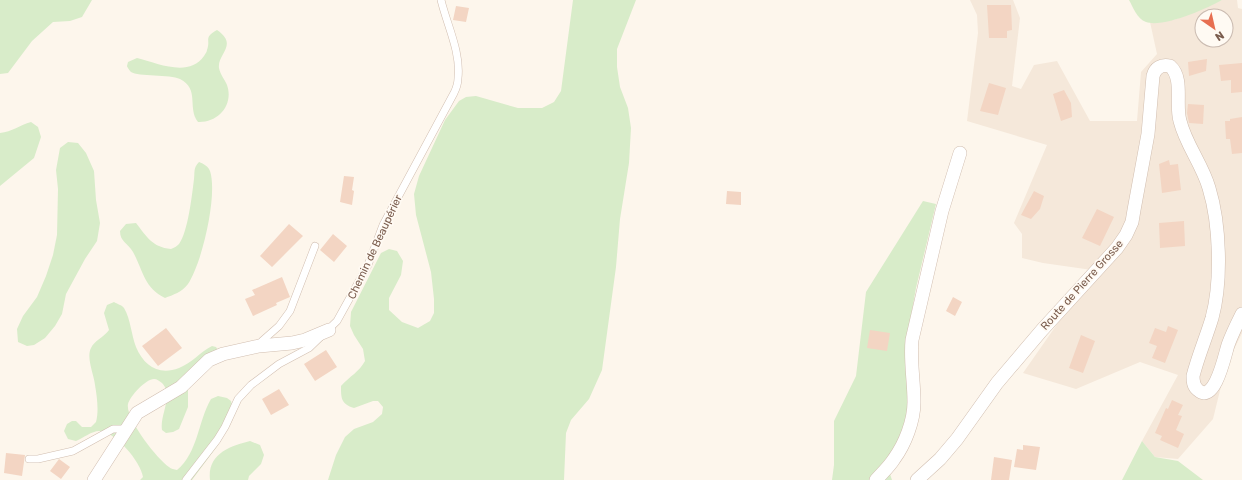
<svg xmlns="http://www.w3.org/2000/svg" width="1242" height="480" font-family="Rubik,sans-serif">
  <rect width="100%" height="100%" fill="#fdf6ec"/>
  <path fill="#f5e8da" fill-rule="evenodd" d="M 970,0 L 1013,0 L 1020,18 L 1012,86 L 1021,89 L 1034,65 L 1057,61 L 1090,121 L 1137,121 L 1141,72 L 1157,54 L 1150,22 L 1155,23 L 1176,19 L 1222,0 L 1237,0 L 1238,8 L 1242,9 L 1242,333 L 1226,366 L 1213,419 L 1178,459 L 1155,457 L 1142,441 L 1178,375 L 1140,362 L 1076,389 L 1023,373 L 1060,320 L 1096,275 L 1092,270 L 1043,263 L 1022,258 L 1022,234 L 1014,223 L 1047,145 L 967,121 L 978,33 L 977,15 ZM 1202,16 L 1226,16 L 1226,40 L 1202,40 Z"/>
  <path fill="#d8ecc9" d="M 0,0 L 92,0 L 82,17 L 70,21 L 53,22 L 32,41 L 8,73 L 0,74 Z
    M 573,0 L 636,0 L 617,49 L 617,67 L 620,87 L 628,108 L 631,128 L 629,163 L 620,219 L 616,267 L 602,370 L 589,399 L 571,420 L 566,433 L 564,480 L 328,480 L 336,455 L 345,437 L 354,429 L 373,422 L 382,414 L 383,407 L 378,401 L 373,401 L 354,408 C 341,404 341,398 341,386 C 350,376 359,372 365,361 L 363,349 L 354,335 L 350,326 L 351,312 L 381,253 L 389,249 L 397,251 L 403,261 L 401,275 L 389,298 L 389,310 L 402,322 L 418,328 L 430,321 L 434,313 L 434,299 L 431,272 L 416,215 L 414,194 L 419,176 L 445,120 L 459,101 L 466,97 L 476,96 L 518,108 L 542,108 L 554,102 L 561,91 Z
    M 1129,0 L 1222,0 C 1206,9 1163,28 1146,22 C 1137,19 1133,7 1129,0 Z
    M 217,30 C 239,45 217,54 219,68 C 220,74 225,80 227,85 C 234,105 218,123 198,122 C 187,108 200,89 180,79 C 170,74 138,77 131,72 C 130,71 127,67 127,66 L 128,62 L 137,58 C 157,63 189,78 204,56 C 205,54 207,52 207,50 C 211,39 203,38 217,30 Z
    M 31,122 L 38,127 L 41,137 L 34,158 L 0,186 L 0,133 C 12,132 20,125 31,122 Z
    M 68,142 L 78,143 L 86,153 L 94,171 L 96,200 L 100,223 L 97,241 L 85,259 L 66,294 L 62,314 L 55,326 L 45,338 L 34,345 L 27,346 L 18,342 L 17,329 L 23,316 L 37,297 L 46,276 L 53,255 L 57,235 L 58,189 L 56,170 L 60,148 Z
    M 199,162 C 204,164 208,166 210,171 C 218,195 202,263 188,284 C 182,292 173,295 165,298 C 144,288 143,270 133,252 C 128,243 120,242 120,231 L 126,224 L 136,223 C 147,237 152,247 171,249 C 174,248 177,246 179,244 C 188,232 192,195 194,179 C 195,172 193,168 199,162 Z
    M 923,201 L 936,204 L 916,288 L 906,345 L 912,398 L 897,459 L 890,474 L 892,480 L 832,480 L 834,465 L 834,421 L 856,376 L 866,292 Z
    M 114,302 C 117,304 122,305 124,308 C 131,320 131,334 136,347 C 144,366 159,376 179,368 C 192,363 200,352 212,346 L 216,347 L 218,350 L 190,383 L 188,389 L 188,407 L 179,429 L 173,432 L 166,433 L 162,430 C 160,417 169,404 166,391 C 166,388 164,385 162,383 C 159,381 157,379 154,379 C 146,379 130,396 128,404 C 125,418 157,459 169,467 C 171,469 174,469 177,470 C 198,453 198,421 211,399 L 218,396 L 227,398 L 231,401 L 234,412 L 232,421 L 218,445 L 192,480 L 140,480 L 143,477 C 141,462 115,431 99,431 C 92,431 83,438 76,441 L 68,439 L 64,431 L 67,424 L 72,421 L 76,421 L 82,427 L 91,427 L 96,422 C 99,411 97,397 95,385 C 94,374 86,358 91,348 C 94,341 104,337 109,330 L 104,313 L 107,305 Z
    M 250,441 L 260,445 L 264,455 L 261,464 L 249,476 L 248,480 L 210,480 C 207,454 230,446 250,441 Z
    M 1142,441 L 1155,457 L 1178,461 L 1203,480 L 1122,480 Z"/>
  <path fill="#f3d5c3" d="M 987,5 L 1011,5 L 1012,30 L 1007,31 L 1007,38 L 989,38 Z
    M 456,6 L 469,8 L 466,22 L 453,20 Z
    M 1207,59 L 1206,71 L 1189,76 L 1188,62 Z
    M 1242,63 L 1242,92 L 1231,93 L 1231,80 L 1221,81 L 1219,65 Z
    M 989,83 L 1006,88 L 998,115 L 980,111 Z
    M 1064,90 L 1071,103 L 1072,117 L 1061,121 L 1053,94 Z
    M 1188,104 L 1204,105 L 1203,124 L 1189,123 L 1187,113 Z
    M 1242,117 L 1242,153 L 1232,154 L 1230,139 L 1226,139 L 1225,121 L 1230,121 L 1230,119 Z
    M 1169,160 L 1170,165 L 1178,164 L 1181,190 L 1162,193 L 1159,164 Z
    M 344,176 L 354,177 L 352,190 L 354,191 L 352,205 L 340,202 Z
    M 727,191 L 741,192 L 741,205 L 726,204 Z
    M 1034,191 L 1044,196 L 1040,209 L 1031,219 L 1021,215 Z
    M 1097,209 L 1114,217 L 1100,246 L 1082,238 Z
    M 1184,221 L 1185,246 L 1160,248 L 1159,223 Z
    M 289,224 L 303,236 L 272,267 L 260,256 Z
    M 333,234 L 347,246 L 334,262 L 320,250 Z
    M 282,277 L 290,297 L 276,303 L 277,305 L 253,316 L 245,299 L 255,295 L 252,290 Z
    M 953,297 L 962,302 L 955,316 L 946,311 Z
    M 1168,326 L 1178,330 L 1165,363 L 1152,358 L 1157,346 L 1149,343 L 1155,328 L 1166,332 Z
    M 166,328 L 182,348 L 158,366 L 142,346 Z
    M 870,330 L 890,333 L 887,351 L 867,348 Z
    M 1081,335 L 1095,341 L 1083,373 L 1069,368 Z
    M 326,350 L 337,367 L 315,381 L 304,364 Z
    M 279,389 L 289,405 L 271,415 L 262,399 Z
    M 1172,400 L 1183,405 L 1178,415 L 1182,416 L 1176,430 L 1184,434 L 1178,448 L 1160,440 L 1162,436 L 1155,433 L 1166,408 L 1168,409 Z
    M 1023,445 L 1040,447 L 1036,470 L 1014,467 L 1017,449 L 1023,450 Z
    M 6,453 L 25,455 L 22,476 L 4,473 Z
    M 994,457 L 1012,460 L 1009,480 L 991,480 Z
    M 59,459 L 70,467 L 61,479 L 50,471 Z"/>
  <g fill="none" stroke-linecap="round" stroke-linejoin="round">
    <g stroke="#d1beb0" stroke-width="8">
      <path id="lane" d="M 259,346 L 262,341 L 279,326 L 290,311 L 315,246
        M 29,459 L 38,459 L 73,451 L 113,429 L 126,429
        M 186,480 L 217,440 L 225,427 L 238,399 L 251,385 L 279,364 L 309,348 L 337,321 L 368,265 L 383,225 L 454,93 C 456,89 458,83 458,78 C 461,52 447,25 441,0"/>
    </g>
    <g stroke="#d1beb0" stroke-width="14">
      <path id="street" d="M 94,480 L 137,413 L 181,387 L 209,360 L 223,354 L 259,346 L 292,343 L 305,340 L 329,330
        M 876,480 C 882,473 889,467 894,459 C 905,444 914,421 914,402 C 914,381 910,361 912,340 L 942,211 L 960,153
        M 917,480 L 940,459 L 957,439 L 997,383 L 1042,330 L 1117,248 L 1126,235 L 1132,222 L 1134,210 L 1148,134 L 1153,76 C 1155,68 1161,64 1170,66 C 1184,78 1175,104 1180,121 C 1186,145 1202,164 1209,188 C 1220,224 1222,281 1212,318 C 1206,338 1198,356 1193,376 C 1193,381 1193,386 1198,390 C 1215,405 1225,354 1228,345 C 1232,334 1237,324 1242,314"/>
    </g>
    <use href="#lane" stroke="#fff" stroke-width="7"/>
    <use href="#street" stroke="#fff" stroke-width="13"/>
  </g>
  <g text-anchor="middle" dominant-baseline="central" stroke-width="3.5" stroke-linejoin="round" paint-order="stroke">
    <g font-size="11" fill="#7a5c4d" stroke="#fffaf3">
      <text transform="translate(375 247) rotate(-65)">Chemin de Beaupérier</text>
      <text transform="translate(1082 285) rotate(-48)">Route de Pierre Grosse</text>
    </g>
  </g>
  <g transform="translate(1214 28) rotate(146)"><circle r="19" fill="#fffaf3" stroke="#cabbb1"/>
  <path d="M0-3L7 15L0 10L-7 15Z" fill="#e76f51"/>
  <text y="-6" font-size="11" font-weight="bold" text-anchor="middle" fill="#7a5c4d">N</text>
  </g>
</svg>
